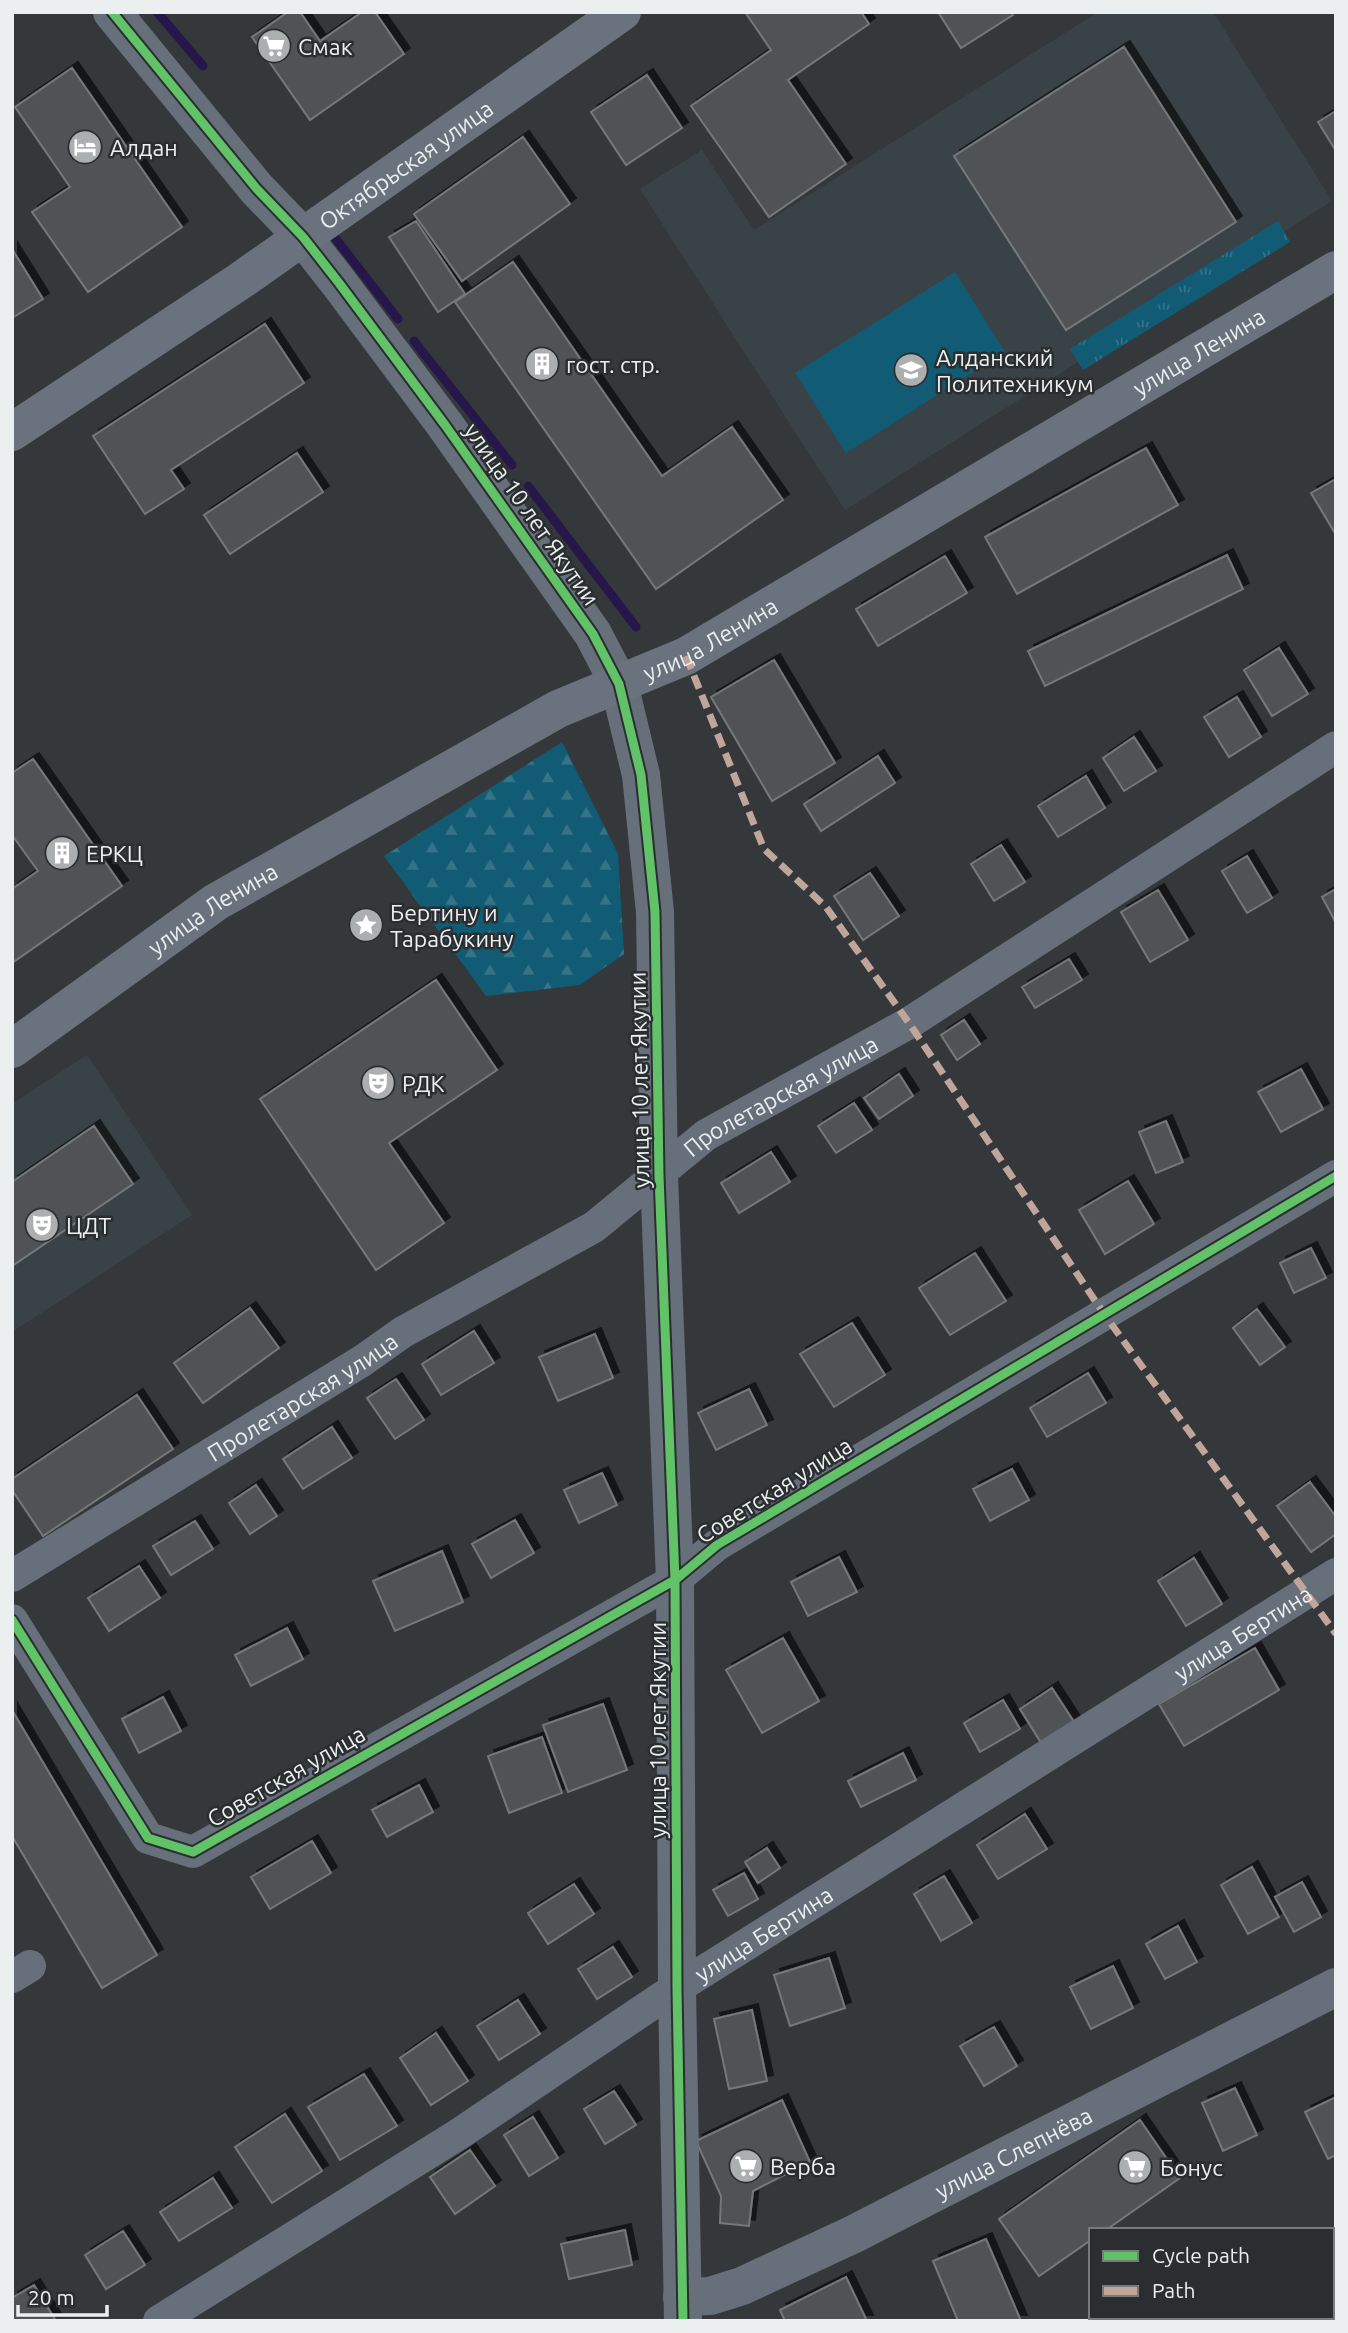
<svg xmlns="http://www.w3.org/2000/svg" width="1348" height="2333" font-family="Ubuntu,sans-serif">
  <defs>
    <pattern id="grass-tufts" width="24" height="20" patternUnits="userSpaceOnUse" patternTransform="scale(1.75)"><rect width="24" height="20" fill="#125b74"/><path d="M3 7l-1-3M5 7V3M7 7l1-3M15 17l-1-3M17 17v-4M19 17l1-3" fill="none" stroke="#357388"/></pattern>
    <pattern id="forest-firs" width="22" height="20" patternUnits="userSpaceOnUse" patternTransform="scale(1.75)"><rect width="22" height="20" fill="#125b74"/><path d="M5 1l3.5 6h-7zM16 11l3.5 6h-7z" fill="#357388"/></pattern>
    <filter id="shadow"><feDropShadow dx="6" dy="-6" stdDeviation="0" flood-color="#0009"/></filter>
  </defs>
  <rect width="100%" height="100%" fill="#35383a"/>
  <path fill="#394347" d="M 1098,12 L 1213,12 L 1332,201 L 845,510 L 640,189 L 702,150 L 754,230 Z
    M 87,1055 L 192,1215 L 12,1332 L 12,1104 Z"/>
  <path fill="url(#grass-tufts)" d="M 1278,221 L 1290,242 L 1083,370 L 1070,349 Z"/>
  <path fill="url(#forest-firs)" d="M 562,742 L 618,854 L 624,954 L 580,985 L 486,996 L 384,856 Z"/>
  <path fill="#125b74" d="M 955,272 L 1005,352 L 846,453 L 795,373 Z"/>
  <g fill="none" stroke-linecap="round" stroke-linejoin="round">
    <path stroke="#26174a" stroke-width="9" d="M 157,12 L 203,66
      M 329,230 L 398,319
      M 414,341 L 512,465
      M 528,486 L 636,627"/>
  </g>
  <path fill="#505354" stroke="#757879" stroke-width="2" filter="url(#shadow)" d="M 288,12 L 300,12 L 320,41 L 362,12 L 375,12 L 404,54 L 310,120 L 252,37 Z
    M 745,12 L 861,12 L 869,24 L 788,80 L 846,164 L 769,217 L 691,106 L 771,50 Z
    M 938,12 L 1011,12 L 1013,15 L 961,48 Z
    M 1124,47 L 1236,222 L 1066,330 L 954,156 Z
    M 72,68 L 182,227 L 88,292 L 32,212 L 70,187 L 15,107 Z
    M 647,75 L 682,128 L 626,165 L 591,112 Z
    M 1336,111 L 1336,151 L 1318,122 Z
    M 523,137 L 570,204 L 462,281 L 414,214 Z
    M 416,221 L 465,294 L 438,312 L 389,237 Z
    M 12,249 L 43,299 L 12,318 Z
    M 513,262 L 662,476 L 732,427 L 783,500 L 656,589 L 455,302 Z
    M 265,324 L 304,383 L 171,470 L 184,489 L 145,514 L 93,436 Z
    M 1146,448 L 1178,505 L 1017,594 L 985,537 Z
    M 297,453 L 323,492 L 230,554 L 204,515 Z
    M 1336,479 L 1336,535 L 1311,493 Z
    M 1227,555 L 1243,589 L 1045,686 L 1028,651 Z
    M 945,556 L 967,593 L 878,646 L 856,609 Z
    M 1279,648 L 1308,694 L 1272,716 L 1244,670 Z
    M 774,660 L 835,763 L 772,801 L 711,697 Z
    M 1237,697 L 1261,737 L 1229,757 L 1204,717 Z
    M 1134,737 L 1156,771 L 1124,791 L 1103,758 Z
    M 878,756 L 895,783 L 821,831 L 804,804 Z
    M 33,759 L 122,886 L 12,963 L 12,889 L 38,871 L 12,835 L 12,773 Z
    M 1086,776 L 1105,808 L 1058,837 L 1038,806 Z
    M 1001,845 L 1025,882 L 994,901 L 971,864 Z
    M 1247,856 L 1272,898 L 1247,913 L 1222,871 Z
    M 870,873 L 899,916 L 863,940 L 834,896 Z
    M 1336,889 L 1336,923 L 1322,897 Z
    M 1158,890 L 1188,940 L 1150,962 L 1121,912 Z
    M 1069,959 L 1082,980 L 1035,1008 L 1022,987 Z
    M 436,980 L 497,1070 L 389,1143 L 444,1223 L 376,1270 L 260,1099 Z
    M 964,1020 L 980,1044 L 957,1060 L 941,1035 Z
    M 1301,1069 L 1323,1109 L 1281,1132 L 1258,1092 Z
    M 899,1074 L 913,1096 L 879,1119 L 864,1098 Z
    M 854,1103 L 872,1130 L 836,1153 L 818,1126 Z
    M 1166,1121 L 1183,1162 L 1156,1173 L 1139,1132 Z
    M 94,1126 L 133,1184 L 12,1266 L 12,1182 Z
    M 771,1152 L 790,1182 L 739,1213 L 721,1183 Z
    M 1128,1181 L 1154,1224 L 1105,1254 L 1079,1210 Z
    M 1311,1248 L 1326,1278 L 1294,1293 L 1280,1263 Z
    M 975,1253 L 1006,1301 L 950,1335 L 919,1288 Z
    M 250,1308 L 279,1348 L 203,1403 L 174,1363 Z
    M 1257,1309 L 1285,1347 L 1260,1365 L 1233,1328 Z
    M 852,1323 L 885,1375 L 834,1407 L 800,1354 Z
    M 474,1331 L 494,1363 L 441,1395 L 422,1364 Z
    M 595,1334 L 613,1378 L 558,1401 L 539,1357 Z
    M 1088,1373 L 1106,1403 L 1047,1437 L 1030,1408 Z
    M 396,1379 L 424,1420 L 395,1439 L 367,1398 Z
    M 749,1389 L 767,1425 L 716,1450 L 698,1413 Z
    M 137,1395 L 173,1449 L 43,1536 L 12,1490 L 12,1479 Z
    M 332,1427 L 352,1458 L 303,1489 L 283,1459 Z
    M 1012,1469 L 1029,1500 L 990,1521 L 973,1489 Z
    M 602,1473 L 617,1505 L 579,1523 L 564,1490 Z
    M 1310,1482 L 1336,1517 L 1336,1534 L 1311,1552 L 1277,1506 Z
    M 256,1485 L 277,1516 L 250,1534 L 229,1503 Z
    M 515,1520 L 534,1553 L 491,1578 L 472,1544 Z
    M 195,1521 L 213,1549 L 171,1575 L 153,1546 Z
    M 442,1551 L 463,1602 L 395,1631 L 373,1581 Z
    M 839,1557 L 857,1592 L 808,1616 L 791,1582 Z
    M 1194,1558 L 1222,1604 L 1186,1626 L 1158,1581 Z
    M 139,1566 L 160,1598 L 109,1631 L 88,1598 Z
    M 287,1628 L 303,1659 L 251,1686 L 235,1655 Z
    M 783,1638 L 819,1701 L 762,1733 L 726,1670 Z
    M 1255,1648 L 1279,1690 L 1184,1746 L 1159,1704 Z
    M 1052,1688 L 1076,1725 L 1043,1746 L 1020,1709 Z
    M 163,1697 L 181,1731 L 139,1753 L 122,1719 Z
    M 1003,1700 L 1020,1729 L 980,1752 L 964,1723 Z
    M 603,1704 L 627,1770 L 568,1792 L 543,1725 Z
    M 12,1710 L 157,1955 L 102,1988 L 12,1836 Z
    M 542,1737 L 562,1793 L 509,1813 L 488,1756 Z
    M 903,1753 L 916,1780 L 861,1807 L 848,1781 Z
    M 419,1785 L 433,1812 L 387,1837 L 372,1810 Z
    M 1025,1814 L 1047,1849 L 998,1879 L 977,1845 Z
    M 312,1841 L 331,1873 L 270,1909 L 251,1877 Z
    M 767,1848 L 780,1868 L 758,1883 L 745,1862 Z
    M 1252,1867 L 1279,1917 L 1248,1934 L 1221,1885 Z
    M 744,1873 L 758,1899 L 728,1916 L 713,1890 Z
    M 944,1876 L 972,1923 L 941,1941 L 914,1894 Z
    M 1302,1882 L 1321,1917 L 1294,1932 L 1275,1897 Z
    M 574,1884 L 594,1914 L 548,1944 L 528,1913 Z
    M 1178,1926 L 1197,1962 L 1165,1979 L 1146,1944 Z
    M 613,1947 L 632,1977 L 597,1999 L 578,1969 Z
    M 829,1958 L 845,2008 L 790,2026 L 774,1975 Z
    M 1113,1966 L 1133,2008 L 1091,2029 L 1070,1987 Z
    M 518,2000 L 540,2034 L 499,2060 L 477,2026 Z
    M 752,2010 L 767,2081 L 729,2089 L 714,2019 Z
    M 994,2027 L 1017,2066 L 984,2086 L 960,2046 Z
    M 436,2033 L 468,2081 L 431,2105 L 400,2058 Z
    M 364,2074 L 397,2126 L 340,2160 L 308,2107 Z
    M 1235,2088 L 1257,2135 L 1223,2151 L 1202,2103 Z
    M 614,2091 L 636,2125 L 605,2144 L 584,2109 Z
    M 1336,2097 L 1336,2155 L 1328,2159 L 1305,2112 Z
    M 782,2100 L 810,2162 L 753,2191 L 749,2226 L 720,2223 L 721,2196 L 696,2141 Z
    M 285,2114 L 322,2171 L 272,2203 L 235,2147 Z
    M 533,2117 L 558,2158 L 529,2176 L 504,2135 Z
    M 1140,2120 L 1180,2178 L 1106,2230 L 1091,2230 L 1091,2240 L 1039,2276 L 999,2219 Z
    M 470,2150 L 495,2186 L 455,2214 L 430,2177 Z
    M 213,2178 L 232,2208 L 179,2241 L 160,2212 Z
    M 625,2230 L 632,2265 L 569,2279 L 561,2244 Z
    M 123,2231 L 145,2265 L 106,2289 L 85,2255 Z
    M 986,2239 L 1021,2321 L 958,2321 L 933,2261 Z
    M 846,2277 L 867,2321 L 785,2321 L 780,2310 Z
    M 34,2285 L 56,2321 L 12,2321 L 12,2298 Z"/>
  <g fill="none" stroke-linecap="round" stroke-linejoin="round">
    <g stroke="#676f7b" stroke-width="32">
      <path id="s1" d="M 12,1576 L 362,1361 L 403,1332 L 594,1227 L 706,1135 L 909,1023 L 1336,747"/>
      <path d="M 12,1620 L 148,1838 L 193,1852 L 675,1580 L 717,1545 L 1336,1176"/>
      <path d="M 12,1977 L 30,1966"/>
      <path id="s2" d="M 159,2321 L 459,2134 L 661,1998 L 1336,1574"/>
    </g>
    <g stroke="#676f7b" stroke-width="38">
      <path d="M 112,12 L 256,188 L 303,237 L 339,283 L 445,425 L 593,634 L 619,684 L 641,775 L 655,912 L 659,1176 L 675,1580 L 677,1989 L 683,2321"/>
      <path id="s3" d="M 682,2297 L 710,2296 L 742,2286 L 852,2235 L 1336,1987"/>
    </g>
    <g stroke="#6a727e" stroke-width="38">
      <path id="s4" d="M 12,432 L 240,281 L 622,12"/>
      <path id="s5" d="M 12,1049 L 216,902 L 558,709 L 686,656 L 1336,270"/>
    </g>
    <path stroke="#c0a59a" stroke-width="7" stroke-dasharray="14 7" stroke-linecap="butt" d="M 686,656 L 764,849 L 826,907 L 909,1023 L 1104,1314 L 1336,1634"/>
    <g stroke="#2a2e30" stroke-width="13">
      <path id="cycleway" d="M 112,12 L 256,188 L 303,237 L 339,283 L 445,425 L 593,634 L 619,684 L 641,775 L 655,912 L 659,1176 L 675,1580 L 677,1989 L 683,2321
        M 12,1620 L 148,1838 L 193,1852 L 675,1580 L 717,1545 L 1336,1176"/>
    </g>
    <use href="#cycleway" stroke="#61c268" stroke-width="9"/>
  </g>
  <defs>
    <g id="supermarket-disc" transform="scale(1.75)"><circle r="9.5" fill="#acafb0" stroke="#2a2e30"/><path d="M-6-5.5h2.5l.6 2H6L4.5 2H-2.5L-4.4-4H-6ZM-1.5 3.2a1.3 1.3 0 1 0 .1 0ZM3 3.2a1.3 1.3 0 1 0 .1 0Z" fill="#fff"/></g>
    <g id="hotel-disc" transform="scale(1.75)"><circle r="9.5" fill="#acafb0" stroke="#2a2e30"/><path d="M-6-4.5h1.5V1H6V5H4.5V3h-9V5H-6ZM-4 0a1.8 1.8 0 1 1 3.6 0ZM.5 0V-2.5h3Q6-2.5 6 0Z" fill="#fff"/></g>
    <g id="building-disc" transform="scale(1.75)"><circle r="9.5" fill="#acafb0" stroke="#2a2e30"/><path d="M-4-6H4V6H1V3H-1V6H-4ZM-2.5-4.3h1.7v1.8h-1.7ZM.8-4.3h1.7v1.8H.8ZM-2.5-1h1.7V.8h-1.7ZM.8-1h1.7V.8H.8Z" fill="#fff"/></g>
    <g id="university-disc" transform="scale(1.75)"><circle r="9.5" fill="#acafb0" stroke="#2a2e30"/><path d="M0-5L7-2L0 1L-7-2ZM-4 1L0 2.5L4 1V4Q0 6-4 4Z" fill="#fff"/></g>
    <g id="sight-disc" transform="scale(1.75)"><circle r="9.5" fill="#acafb0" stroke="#2a2e30"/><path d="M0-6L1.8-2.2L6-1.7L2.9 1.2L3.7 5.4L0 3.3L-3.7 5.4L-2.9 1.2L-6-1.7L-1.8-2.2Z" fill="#fff"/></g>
    <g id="theatre-disc" transform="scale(1.75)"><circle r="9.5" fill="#acafb0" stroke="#2a2e30"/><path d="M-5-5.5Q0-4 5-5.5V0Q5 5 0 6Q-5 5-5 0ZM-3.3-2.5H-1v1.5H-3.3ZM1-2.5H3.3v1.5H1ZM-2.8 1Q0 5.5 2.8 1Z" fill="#fff"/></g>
  </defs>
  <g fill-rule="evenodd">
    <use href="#supermarket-disc" x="274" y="46"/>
    <use href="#hotel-disc" x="85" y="147"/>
    <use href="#building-disc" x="542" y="364"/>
    <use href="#university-disc" x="911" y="370"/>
    <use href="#building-disc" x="62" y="853"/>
    <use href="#sight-disc" x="366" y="925"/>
    <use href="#theatre-disc" x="378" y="1083"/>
    <use href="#theatre-disc" x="42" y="1225"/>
    <use href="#supermarket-disc" x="746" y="2166"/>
    <use href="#supermarket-disc" x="1135" y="2167"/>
  </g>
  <g text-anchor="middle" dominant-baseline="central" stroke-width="5" stroke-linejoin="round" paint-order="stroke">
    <g font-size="23" fill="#eceff0" stroke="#2a2e30" text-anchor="start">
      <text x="298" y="46">Смак</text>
      <text x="110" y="147">Алдан</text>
      <text x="936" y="357">Алданский<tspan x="936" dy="26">Политехникум</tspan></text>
      <text x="566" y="364">гост. стр.</text>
      <text x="86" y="853">ЕРКЦ</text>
      <text x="390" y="912">Бертину и<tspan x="390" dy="26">Тарабукину</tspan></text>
      <text x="402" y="1083">РДК</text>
      <text x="66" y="1225">ЦДТ</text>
      <text x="770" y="2166">Верба</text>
      <text x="1160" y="2167">Бонус</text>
    </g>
    <g font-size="23" fill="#eceff0" stroke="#2a2e30">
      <text stroke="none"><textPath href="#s4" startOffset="476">Октябрьская улица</textPath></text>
      <text stroke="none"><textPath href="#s5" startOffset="1379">улица Ленина</textPath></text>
      <text transform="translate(532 514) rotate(55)">улица 10 лет Якутии</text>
      <text stroke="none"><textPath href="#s5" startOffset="812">улица Ленина</textPath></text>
      <text stroke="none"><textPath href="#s5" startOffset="245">улица Ленина</textPath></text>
      <text transform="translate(639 1080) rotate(-91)">улица 10 лет Якутии</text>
      <text stroke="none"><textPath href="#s1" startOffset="908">Пролетарская улица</textPath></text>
      <text stroke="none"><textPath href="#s1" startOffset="341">Пролетарская улица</textPath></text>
      <text transform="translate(774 1490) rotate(-32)">Советская улица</text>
      <text stroke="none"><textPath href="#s2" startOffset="1284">улица Бертина</textPath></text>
      <text transform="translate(657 1730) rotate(-90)">улица 10 лет Якутии</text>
      <text transform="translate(286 1776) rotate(-30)">Советская улица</text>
      <text stroke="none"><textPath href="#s2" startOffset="718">улица Бертина</textPath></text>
      <text stroke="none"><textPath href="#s3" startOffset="364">улица Слепнёва</textPath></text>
    </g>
  </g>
  <rect width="1348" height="2333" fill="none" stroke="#eceff0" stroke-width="28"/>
  <rect x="1089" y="2228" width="245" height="91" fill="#2a2e30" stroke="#787b7d" stroke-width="2"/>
  <rect x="1103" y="2251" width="35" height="10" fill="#61c268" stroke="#787b7d" stroke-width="2"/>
  <text x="1152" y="2263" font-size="21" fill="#eceff0">Cycle path</text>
  <rect x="1103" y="2286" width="35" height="10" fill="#c0a59a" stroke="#787b7d" stroke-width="2"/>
  <text x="1152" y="2298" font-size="21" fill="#eceff0">Path</text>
  <path d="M18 2305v10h89v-10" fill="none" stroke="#eceff0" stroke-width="3.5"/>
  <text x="28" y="2305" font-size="21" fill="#eceff0" stroke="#2a2e30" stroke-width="5" paint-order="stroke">20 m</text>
</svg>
